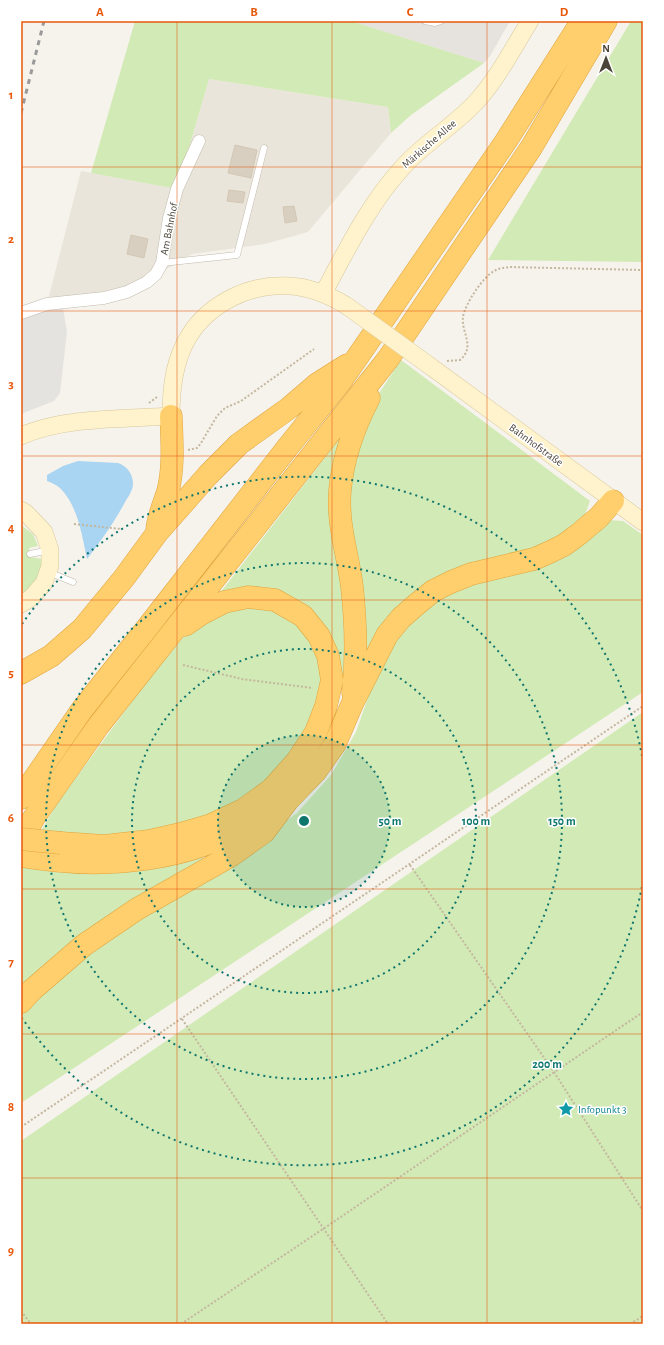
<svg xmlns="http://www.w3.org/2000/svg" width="664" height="1345" font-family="'Alegreya Sans',sans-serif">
  <rect width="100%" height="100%" fill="#f6f3ec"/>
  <path fill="#eae5da" d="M 209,79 L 388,107 L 391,133 L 308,232 L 265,244 L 192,254 L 127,292 L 47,304 L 81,171 L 177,189 Z"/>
  <path fill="#e6e2dd" d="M 351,21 L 510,21 L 490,56 L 484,63 Z"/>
  <path fill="#d2eab5" d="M 135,21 L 351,21 L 484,63 L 411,115 L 391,133 L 388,107 L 209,79 L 177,189 L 91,173 Z
    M 631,21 L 643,21 L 643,262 L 488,260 Z
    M 401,360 L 590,501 L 583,520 L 556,542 L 455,572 L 341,689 L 319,705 L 291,759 L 250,796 L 195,824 L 204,861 L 21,995 L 21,866 L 56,805 L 145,684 L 227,584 L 341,437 L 374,401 Z
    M 608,520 L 623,521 L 643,535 L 643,692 L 21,1103 L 21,1013 L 60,974 L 133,920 L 248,848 L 297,813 L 331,775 L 356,732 L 372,686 L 391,641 L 424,608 L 452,590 Z
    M 21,525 L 33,534 L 38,546 L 29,548 L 31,557 L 42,559 C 41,575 35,586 21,594 Z
    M 643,712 L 643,1324 L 21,1324 L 21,1141 Z"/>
  <path fill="#e5e3e0" d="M 62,302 L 67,332 L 60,393 L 54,401 L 21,414 L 21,313 Z"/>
  <path fill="#a9d4f2" d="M 78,461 L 118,463 C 127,466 133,474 133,484 C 133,491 127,498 124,504 C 113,524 101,541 87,559 C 82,535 78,507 61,489 C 57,485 52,483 47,481 L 47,475 L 63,466 Z"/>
  <path fill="#d8cfc1" stroke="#d3c7b4" d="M 235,145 L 257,150 L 251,178 L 228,173 Z
    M 229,190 L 245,192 L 243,203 L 227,201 Z
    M 294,206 L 297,221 L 285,223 L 283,207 Z
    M 131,235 L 148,239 L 144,258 L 127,254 Z"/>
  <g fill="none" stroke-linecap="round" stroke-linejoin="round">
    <g stroke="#c2bbae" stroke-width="7">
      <path id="lane" d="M 425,21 L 435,23 L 441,21
        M 162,263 L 237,255 L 264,148
        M 30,554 L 50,550
        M 48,572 L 73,582"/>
    </g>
    <g stroke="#c2bbae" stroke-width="13">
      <path id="street" d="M 21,313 L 47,304 L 104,298 L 127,292 L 147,282 L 156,274 L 162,263 L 169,218 L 177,189 L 199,141"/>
    </g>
    <g stroke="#d6c79b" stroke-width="18">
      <path id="secondary" d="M 323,294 C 346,251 369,204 402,168 C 424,143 454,126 476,102 C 498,78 513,48 530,21
        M 430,366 L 643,522
        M 21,436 C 63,417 124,419 171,416 C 171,392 173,368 184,345 C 203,306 247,283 290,286 C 310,287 329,295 347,306
        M 21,510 L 26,513 L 44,532 L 50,550 L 50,566 L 44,583 L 31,598 L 21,604"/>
    </g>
    <g stroke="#e0a43c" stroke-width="23">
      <path id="highway" d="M 157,530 C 158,516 164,504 168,491 C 174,467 172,441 171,416
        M 21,673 L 51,656 L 82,629 L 124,578 L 157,533 L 208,475 L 239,444 L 289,408 L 317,384 L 347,365
        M 353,693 C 357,657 356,623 352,587 C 348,554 337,525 340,490 C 343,457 354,427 369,398
        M 21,798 L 81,711 L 147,628 L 287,448 L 341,381 L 506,141 L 582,21
        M 21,840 L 35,816 L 99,725 L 388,359 L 531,148 L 606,21
        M 61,843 L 104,846 L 149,841 L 180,834 L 211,825 L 243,810 L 272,789 L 297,761 L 316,732 L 326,706 L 332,680 L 328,656 L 319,636 L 303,616 L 275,600 L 248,597 L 224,602 L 201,614 L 185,625
        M 21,856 C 107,871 195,862 268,813
        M 21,1002 L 32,990 L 84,945 L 137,909 L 232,855 L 264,832 L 288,800 L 316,771 L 335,744 L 353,702 L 387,635 L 401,618 L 417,604 L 433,591 L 451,582 L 471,574 L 534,559 L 550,552 L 564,545 L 579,534 L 599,517 L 613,501"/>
    </g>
    <path stroke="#c4b79f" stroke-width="2" stroke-dasharray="2 2" stroke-linecap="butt" d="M 447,361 L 460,360 C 476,346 461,333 463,317 C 465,304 483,277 494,271 C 499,268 504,268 509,267 L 643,270
      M 149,403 L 157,397
      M 188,450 L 197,448 L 201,443 L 217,416 L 225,408 L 241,401 L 314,349
      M 74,524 L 121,529
      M 183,665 L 242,679 L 313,688
      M 410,865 L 554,1072 L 643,1211
      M 182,1019 L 388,1324
      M 21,1127 L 643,706
      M 21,1311 L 31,1324
      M 181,1324 L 323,1229 L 643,1012
      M 630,1324 L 643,1316"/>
    <use href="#lane" stroke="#fff" stroke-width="6"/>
    <use href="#street" stroke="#fff" stroke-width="12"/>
    <use href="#secondary" stroke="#fff3cd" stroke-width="17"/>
    <use href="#highway" stroke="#ffcf6e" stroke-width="22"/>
    <path stroke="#9a9a9a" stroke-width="3" stroke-dasharray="5 5" stroke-linecap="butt" d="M 21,113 L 44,21"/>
    <g stroke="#d6c79b" stroke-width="18" stroke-linecap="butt">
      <path id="secondary-bridge" d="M 347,306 L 430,366"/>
    </g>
    <g stroke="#e0a43c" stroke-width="23" stroke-linecap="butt">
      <path id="highway-bridge" d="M 21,839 L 61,843"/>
    </g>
    <use href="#secondary-bridge" stroke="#fff3cd" stroke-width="17"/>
    <use href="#highway-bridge" stroke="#ffcf6e" stroke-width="22"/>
  </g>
  <path fill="none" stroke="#e8590c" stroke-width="1" stroke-opacity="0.55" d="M 177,21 L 177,1324M 332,21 L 332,1324M 487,21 L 487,1324M 21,167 L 643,167M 21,311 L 643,311M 21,456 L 643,456M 21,600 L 643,600M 21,745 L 643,745M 21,889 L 643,889M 21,1034 L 643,1034M 21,1178 L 643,1178"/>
  <circle cx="304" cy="821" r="86" fill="#0f766e" fill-opacity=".12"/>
  <g fill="none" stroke="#0f766e" stroke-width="2" stroke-dasharray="2 4">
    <circle cx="304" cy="821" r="86"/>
    <circle cx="304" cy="821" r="172"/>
    <circle cx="304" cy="821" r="258"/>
    <path d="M643 881A344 344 0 0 1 22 1018M22 624A344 344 0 0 1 643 761"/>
  </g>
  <defs>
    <g id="sight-bare" transform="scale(1.2)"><path d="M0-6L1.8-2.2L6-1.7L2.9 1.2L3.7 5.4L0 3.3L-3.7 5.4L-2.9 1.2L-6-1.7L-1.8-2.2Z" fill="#0f9aa8" stroke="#fff" stroke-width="2.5" paint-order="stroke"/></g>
  </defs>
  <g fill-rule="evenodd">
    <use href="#sight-bare" x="566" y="1109"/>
  </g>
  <g text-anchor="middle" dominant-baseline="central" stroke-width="3" stroke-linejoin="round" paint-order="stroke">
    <g font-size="11" fill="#4b4439" stroke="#fff">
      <text transform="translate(429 144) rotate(-41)">Märkische Allee</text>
      <text transform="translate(169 229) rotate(-79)">Am Bahnhof</text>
      <text transform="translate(536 445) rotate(36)">Bahnhofstraße</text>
    </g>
    <g font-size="11" fill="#0d838f" stroke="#fff" text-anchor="start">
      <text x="578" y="1109">Infopunkt 3</text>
    </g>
  </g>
  <circle cx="304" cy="821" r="6" fill="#0f766e" stroke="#fff" stroke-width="2"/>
  <g font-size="12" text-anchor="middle" font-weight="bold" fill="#0f766e" stroke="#fff" stroke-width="3" stroke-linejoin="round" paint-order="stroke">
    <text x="390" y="825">50 m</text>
    <text x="476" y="825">100 m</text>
    <text x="562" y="825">150 m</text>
    <text x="547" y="1068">200 m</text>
  </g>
  <rect width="664" height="1345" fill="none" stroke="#ffffff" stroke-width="44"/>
  <g transform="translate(606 58)" stroke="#ffffff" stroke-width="3" paint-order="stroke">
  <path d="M0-3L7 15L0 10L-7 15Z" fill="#4b4439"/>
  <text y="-6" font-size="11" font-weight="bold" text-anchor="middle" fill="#4b4439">N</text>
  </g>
  <rect x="22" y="22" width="620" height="1301" fill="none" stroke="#e8590c" stroke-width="1.5"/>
  <g font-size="13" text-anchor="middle" font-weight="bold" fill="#e8590c">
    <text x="100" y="16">A</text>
    <text x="254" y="16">B</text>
    <text x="410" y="16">C</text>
    <text x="564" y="16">D</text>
    <text x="11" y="99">1</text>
    <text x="11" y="243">2</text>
    <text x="11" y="388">3</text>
    <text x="11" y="532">4</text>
    <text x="11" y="677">5</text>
    <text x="11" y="822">6</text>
    <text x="11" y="966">7</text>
    <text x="11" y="1111">8</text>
    <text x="11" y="1255">9</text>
  </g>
</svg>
